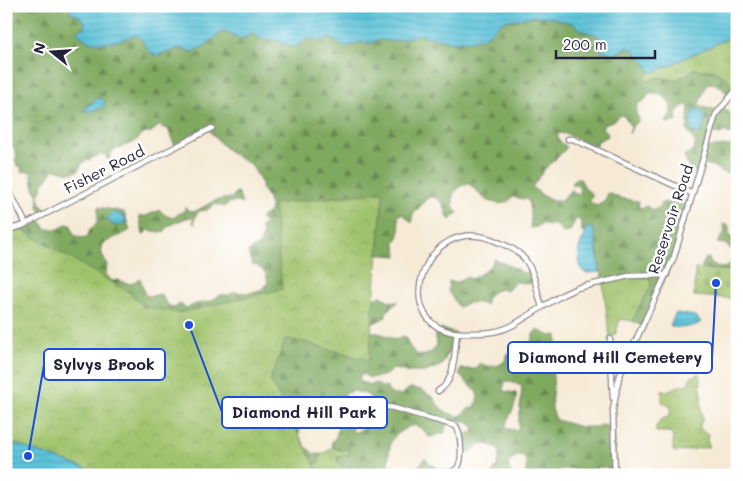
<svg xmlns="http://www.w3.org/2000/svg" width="743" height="481" font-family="Mali,sans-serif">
  <defs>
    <pattern id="grass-tufts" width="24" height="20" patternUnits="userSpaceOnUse" patternTransform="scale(1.25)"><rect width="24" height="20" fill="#a1c36d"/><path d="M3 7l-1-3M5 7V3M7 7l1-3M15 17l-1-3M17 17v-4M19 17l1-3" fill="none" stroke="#8aa75f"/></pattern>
    <pattern id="forest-firs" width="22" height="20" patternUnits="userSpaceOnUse" patternTransform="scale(1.25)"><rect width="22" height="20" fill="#80a960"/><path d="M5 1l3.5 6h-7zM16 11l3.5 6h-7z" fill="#688950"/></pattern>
    <pattern id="cemetery-stones" width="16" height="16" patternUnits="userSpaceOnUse" patternTransform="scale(1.25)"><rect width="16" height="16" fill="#a1c36d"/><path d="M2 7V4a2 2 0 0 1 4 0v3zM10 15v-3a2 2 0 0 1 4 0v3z" fill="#8aa75f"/></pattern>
    <pattern id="park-crowns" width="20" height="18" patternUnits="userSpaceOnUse" patternTransform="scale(1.25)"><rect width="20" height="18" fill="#a1c36d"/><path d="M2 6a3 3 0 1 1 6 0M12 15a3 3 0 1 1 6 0" fill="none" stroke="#8aa75f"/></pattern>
    <pattern id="water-rules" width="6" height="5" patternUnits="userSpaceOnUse" patternTransform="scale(1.25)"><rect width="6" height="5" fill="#5cc3d9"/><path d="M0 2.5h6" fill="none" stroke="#50a7bb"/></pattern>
  </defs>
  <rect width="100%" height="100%" fill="#fff"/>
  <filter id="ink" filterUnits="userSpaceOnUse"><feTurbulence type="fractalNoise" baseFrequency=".02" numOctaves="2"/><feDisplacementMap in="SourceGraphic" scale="10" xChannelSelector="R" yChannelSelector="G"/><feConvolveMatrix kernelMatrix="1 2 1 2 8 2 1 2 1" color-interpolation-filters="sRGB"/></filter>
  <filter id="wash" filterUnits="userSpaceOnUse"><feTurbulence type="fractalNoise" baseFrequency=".0096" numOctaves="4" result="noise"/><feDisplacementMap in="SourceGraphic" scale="20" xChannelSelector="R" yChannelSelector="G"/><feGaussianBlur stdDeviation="1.12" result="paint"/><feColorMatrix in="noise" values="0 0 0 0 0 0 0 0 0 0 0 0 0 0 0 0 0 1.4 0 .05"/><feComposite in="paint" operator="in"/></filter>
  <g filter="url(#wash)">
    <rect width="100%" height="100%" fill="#f6ead6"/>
    <path fill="url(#grass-tufts)" stroke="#627254" d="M 737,34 L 737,87 L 715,71 L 693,69 L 688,74 L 675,80 L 659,77 L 647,81 L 645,79 L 645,76 L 651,72 L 657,71 Z
      M 650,277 L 651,286 L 635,318 L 632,321 L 620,319 L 615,335 L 610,338 L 603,284 L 621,278 Z
      M 700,373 L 701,384 L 700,385 C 703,397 699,406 703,419 L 700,424 L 700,428 L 704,432 L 708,434 L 707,440 L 709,445 L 708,447 L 676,452 L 673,451 L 673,435 L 669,432 L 656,432 C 655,422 661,420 669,416 L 671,409 L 669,405 L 662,402 L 662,391 C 672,391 677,385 688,384 L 690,378 Z
      M 333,447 L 340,450 L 348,449 L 351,453 L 349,455 L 342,454 L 337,461 L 343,468 L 342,471 L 328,472 L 325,475 L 312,475 L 306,466 Z"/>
    <path fill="url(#forest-firs)" stroke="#51664e" fill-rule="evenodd" d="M 6,6 L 71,6 L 71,12 L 79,16 L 85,23 L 85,27 L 77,34 C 99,47 113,43 136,35 L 140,37 L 147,48 L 161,56 C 172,50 175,46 187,52 L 213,39 L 223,31 L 228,32 L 235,38 L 246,38 L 253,32 L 258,38 L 275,40 L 293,47 L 299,45 L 308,38 L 321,40 L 331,38 L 335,39 L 340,45 L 347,46 L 362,42 L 371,43 L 380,40 L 394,41 L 419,35 L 457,42 L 485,37 L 503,21 L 537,16 L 553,18 L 574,24 L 582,31 L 595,34 L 603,40 L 602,47 L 620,53 L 626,48 L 635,50 L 638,56 L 641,57 L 651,72 L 645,76 L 645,79 L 647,81 L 659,77 L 675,80 L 688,74 L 693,69 C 714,70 721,73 737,87 L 737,103 C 727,97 721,80 707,84 L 699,104 L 702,107 C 708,109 712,108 718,110 L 721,107 L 733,115 L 732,121 L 737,124 L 737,132 L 732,135 L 723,131 L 721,134 L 710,133 L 707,147 C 716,148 723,145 732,146 L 733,152 L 737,154 L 737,175 L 721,172 L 713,166 L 702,163 L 698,173 L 689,169 L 684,155 L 692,152 L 696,144 L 687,130 L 689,108 L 687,105 L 682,106 L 676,113 L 677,121 L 665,123 C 678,108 668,92 649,94 L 645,100 L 637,104 L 636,114 L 639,118 L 638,122 L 633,125 L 629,134 L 631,127 L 624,116 L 620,115 L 613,121 L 604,124 L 602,128 L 607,132 L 608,136 L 598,141 L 595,148 L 566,134 L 558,133 L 558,140 L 567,147 C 561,156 551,162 544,170 C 540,175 537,181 532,187 C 539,192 551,205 560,200 C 564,198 567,193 572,189 L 575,194 L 581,193 L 578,186 L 571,184 L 574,179 L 580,179 L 586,189 L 593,195 L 590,200 L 591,203 L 597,206 L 605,201 L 608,193 L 620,198 L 637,201 L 639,202 L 638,205 L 641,208 L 646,206 L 653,210 L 657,209 L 663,202 L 682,204 L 690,203 L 669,269 L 642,326 L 632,321 L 651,286 L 650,277 L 628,276 L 603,283 L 597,246 L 586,228 L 586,234 L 582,232 L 581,223 L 579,219 L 576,219 L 570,231 L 566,233 L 561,232 L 560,229 L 554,224 L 546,225 L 542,223 L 537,227 L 530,228 L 531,218 L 528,200 L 513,197 L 507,202 L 499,204 L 486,200 L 469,184 L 462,185 L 453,194 L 453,206 L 458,213 L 453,215 L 451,219 L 449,219 L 442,202 L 434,197 L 427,198 L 412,216 L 412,223 L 403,214 L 398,215 C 398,225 403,236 394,242 L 396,246 L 397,256 L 383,255 L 373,253 L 372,300 L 381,296 L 389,301 L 398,302 L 386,312 L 386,317 L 372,324 L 371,331 L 385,335 L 396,340 L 403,336 L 406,337 C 410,354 425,364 437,345 L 435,335 L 441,328 L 457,334 L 455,348 L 450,349 L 442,365 L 425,372 L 408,372 L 407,373 L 402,370 L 392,369 C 385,378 379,376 370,378 L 363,374 L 359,378 L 361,382 L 370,385 L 377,383 L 381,387 L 387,387 L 388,391 L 393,395 L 401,395 L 410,388 L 422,390 L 435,399 C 437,408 451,416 460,416 L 468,409 L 475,407 L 478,397 L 476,391 L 459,375 L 461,369 L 476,369 L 480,363 C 490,369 506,367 507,354 L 512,350 L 516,353 L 524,352 L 533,339 L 533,334 L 538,330 L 550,336 L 557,335 C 558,347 554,358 553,370 C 552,375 554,381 553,386 C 552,399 549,408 557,420 L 580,427 L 596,427 L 601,425 L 614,427 L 615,469 L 598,467 L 594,475 L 584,475 L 575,469 C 574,469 561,469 560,470 L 556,475 L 525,475 C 526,467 529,460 521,455 C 509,459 504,463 513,475 L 491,475 C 497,468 500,459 499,450 C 493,445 487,443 479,444 L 471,452 L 464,452 L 465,448 L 463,441 L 465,435 L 473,432 L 474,427 L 466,421 L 452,421 L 445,427 L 445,433 L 429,437 C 418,422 412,423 399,433 C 395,436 392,438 391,442 C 389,449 389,456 388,463 L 392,470 L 400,473 L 419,466 L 425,458 C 438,474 446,466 459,475 L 325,475 L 328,472 L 342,471 L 343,468 L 337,461 L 338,457 L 342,454 L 350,454 L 351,453 L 348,449 L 340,450 L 333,447 L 331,443 L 336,437 L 338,428 L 335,424 C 323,427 311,421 300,428 L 299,435 L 306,447 L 314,454 L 321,454 L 319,463 L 306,466 L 6,400 L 12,229 L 38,217 L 46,229 L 59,229 L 66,224 L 71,225 L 74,235 L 82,238 L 88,236 L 90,229 L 97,224 L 98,207 L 124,212 L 130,230 C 121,237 108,238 101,247 L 102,254 L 107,265 L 106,274 L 112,281 L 117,280 L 131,284 L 140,278 L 145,295 L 151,296 L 161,294 L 167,304 L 174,308 L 180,304 L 186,308 L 196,304 L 211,301 L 220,295 L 229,295 L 235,292 L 249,293 L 260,290 L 265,287 L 268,282 L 266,273 L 256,265 L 252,265 L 248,252 L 261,243 L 263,233 L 260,228 L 266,222 L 261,220 L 261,217 L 269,212 L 271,209 L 267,196 L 261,188 L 262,184 L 251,164 C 241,160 231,153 223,146 C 218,141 214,135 208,130 L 175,146 L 168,129 L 159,126 L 151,132 L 143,134 L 133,143 L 113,150 L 109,157 L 110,162 L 104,154 L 99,155 L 82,163 L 78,171 L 71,173 L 55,169 C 49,174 49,179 42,184 L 43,188 L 39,194 L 40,202 L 46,212 L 42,214 L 38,207 L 39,198 L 34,188 L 31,172 L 27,171 L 22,172 L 21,167 L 17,165 L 15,160 L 17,156 C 15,149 14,145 6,144 ZM 505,381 L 522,385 L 518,431 L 505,428 C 508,417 519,402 516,393 L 503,391 ZM 354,391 L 366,394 L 371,398 C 375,423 377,423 353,433 L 351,419 C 338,414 338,402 346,393 Z
      M 236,192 L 239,194 L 242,204 C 235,200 229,202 224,207 L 215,204 L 207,210 L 199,211 L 197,213 L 194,221 L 195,225 L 193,222 L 194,218 C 184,216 178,223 168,226 L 165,231 L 159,232 L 149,230 L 143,235 L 139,216 L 146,216 L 160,210 L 165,215 L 173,218 L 185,210 L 185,206 L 187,210 L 194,212 L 216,200 L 232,198 Z
      M 723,224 L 729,226 L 729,234 L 733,237 L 731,245 L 737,248 L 737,270 L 704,269 L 701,268 L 705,259 L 709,258 L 710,262 L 720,268 L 727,267 C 732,261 733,257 732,250 L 725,244 L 717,243 L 725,232 Z
      M 494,259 L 515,268 L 523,273 L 531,270 L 535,282 L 528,284 L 521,282 L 515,282 L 507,291 L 502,289 C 493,290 486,295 485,305 C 477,301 464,302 459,308 L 448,291 L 449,281 C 456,284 461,281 466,276 L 471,279 C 478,276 492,267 494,259 Z"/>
    <path fill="url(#cemetery-stones)" stroke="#627254" d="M 695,269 L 737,271 L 737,299 L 694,296 Z"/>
    <path fill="url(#park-crowns)" stroke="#627254" d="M 383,192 L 369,360 L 286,338 L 270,380 L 320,475 L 6,475 L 6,231 L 22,230 L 132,294 L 144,307 L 179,313 L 282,289 L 274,204 Z"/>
    <path fill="url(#water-rules)" stroke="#3f728a" d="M 71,6 L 737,6 L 737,34 L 657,71 L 651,72 L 641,57 L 635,53 L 635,50 L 626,48 L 615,54 L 601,50 L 600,49 L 603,44 L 603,41 L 595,34 L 582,31 L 574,24 L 553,18 L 537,16 L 503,21 L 485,37 L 469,41 L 457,42 L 419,35 L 394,41 L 380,40 L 371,43 L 362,42 L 347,46 L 340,45 L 331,38 L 321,40 L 308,38 L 299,45 L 293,47 L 275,40 L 258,38 L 253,32 C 250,34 247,38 243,38 C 235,40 231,32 223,31 L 203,47 L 192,52 L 179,48 L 157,56 C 146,53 145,40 136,35 C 115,42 94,50 76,32 L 85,27 L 85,23 L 79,16 L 70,12 Z
      M 98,98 L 105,100 L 104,106 C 97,110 90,113 83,110 Z
      M 694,109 L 702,112 L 706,116 L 701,133 L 696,133 L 691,130 L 691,121 Z
      M 113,212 L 123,216 L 126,220 L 124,224 L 118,226 L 110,223 L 108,219 L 110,214 Z
      M 586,228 L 591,228 L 594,230 L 600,272 L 585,273 C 579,269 577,253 579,247 C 582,240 586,236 586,228 Z
      M 676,313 L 695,316 L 701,322 C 694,328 681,328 672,327 L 670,325 Z
      M 6,441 L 93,471 L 96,475 L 6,475 Z"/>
  </g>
  <g filter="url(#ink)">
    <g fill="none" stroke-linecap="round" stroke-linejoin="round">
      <g stroke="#8c8688" stroke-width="7">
        <path id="minor" d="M 568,139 L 573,139 L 693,194
          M 6,184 L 26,224
          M 6,230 L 22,226 L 212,128
          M 542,307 C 537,293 536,277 528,264 C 521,252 510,247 498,242 C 422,206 385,333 463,333 C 482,333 498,334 515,324 L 562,295 L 577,288 L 629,276 L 667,275
          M 610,339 L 613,398
          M 736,379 L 737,387
          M 438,391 C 456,382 454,351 457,333
          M 358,402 L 394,408 L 456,426 C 461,433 463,459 458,467 C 455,472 450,473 444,475
          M 615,475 L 613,410 L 619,377 L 674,257 L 716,114 L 737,89"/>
      </g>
      <use href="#minor" stroke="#fff" stroke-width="4.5"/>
    </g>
  </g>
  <g text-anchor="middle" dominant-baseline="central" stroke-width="5" stroke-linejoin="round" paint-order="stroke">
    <g font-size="15" fill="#22223b" stroke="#fff">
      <text transform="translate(104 169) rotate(-27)">Fisher Road</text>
      <text transform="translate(670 219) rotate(-72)">Reservoir Road</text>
    </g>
  </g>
  <path fill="none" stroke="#1d4ed8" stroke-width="2" d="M716 283L712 358M28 456L44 365M189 325L222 412"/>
  <g fill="#1d4ed8" stroke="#fff" stroke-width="2">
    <circle cx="716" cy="283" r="5"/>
    <circle cx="28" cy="456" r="5"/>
    <circle cx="189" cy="325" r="5"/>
  </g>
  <g fill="#fff" stroke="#1d4ed8" stroke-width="2">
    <rect x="508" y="342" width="204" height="31" rx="5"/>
    <rect x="44" y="349" width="121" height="31" rx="5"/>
    <rect x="222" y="397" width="165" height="31" rx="5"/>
  </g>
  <g font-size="16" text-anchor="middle" font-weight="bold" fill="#22223b">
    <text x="610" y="363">Diamond Hill Cemetery</text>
    <text x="104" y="370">Sylvys Brook</text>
    <text x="304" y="418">Diamond Hill Park</text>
  </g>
  <rect width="743" height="481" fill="none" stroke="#fff" stroke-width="25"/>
  <g transform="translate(52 52) rotate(287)" stroke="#ffffff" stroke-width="4" paint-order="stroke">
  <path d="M0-4L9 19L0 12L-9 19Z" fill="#22223b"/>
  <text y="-8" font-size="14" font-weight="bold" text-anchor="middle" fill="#22223b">N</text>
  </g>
  <path d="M556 50v8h99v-8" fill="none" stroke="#22223b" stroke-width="2.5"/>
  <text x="563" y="50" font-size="15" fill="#22223b" stroke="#ffffff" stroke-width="4" paint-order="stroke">200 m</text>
</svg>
